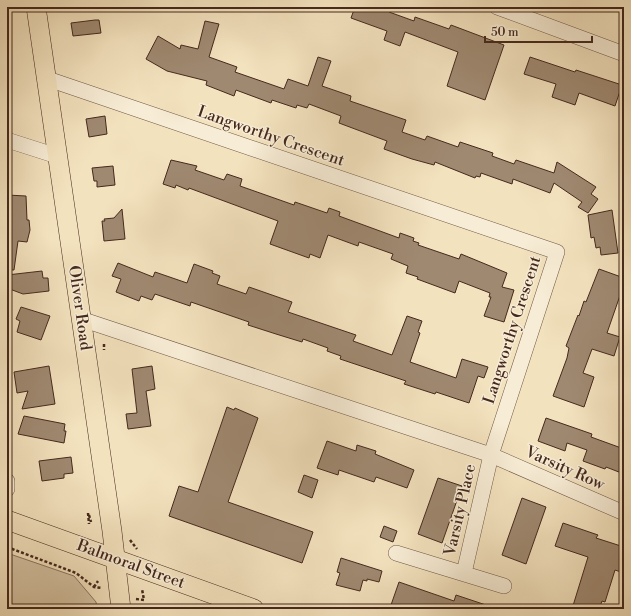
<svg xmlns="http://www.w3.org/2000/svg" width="631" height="616" font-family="'Libre Bodoni',serif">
  <rect width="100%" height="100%" fill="#f3e2be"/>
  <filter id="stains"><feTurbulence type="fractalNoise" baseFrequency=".005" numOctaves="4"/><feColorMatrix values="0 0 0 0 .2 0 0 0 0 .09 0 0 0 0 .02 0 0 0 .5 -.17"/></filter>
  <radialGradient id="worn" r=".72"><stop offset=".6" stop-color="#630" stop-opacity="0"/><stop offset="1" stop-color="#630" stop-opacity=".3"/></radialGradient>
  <path fill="#d5c3a3" stroke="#8d7660" d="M 7,553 L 74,576 L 96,602 L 97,609 L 7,609 Z"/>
  <path fill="#9f8971" stroke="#45291d" d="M 355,7 L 391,7 L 389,12 L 414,21 L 415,17 L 449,29 L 451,25 L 504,45 L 485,100 L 447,86 L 458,52 L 405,32 L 400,46 L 384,40 L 387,31 L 351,18 Z
    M 95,20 L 99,20 L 101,33 L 73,36 L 71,23 Z
    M 205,21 L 219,24 L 209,57 L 237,67 L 235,72 L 284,89 L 288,79 L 308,86 L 318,57 L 331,61 L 322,86 L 351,96 L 350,101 L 406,120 L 402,132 L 425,140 L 427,136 L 458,147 L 460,142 L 493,153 L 492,156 L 514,164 L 516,160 L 554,173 L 557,162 L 596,187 L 591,194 L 598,199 L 588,213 L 578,207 L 582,202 L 554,183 L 550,193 L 513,179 L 512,184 L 481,173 L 480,177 L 476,176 L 475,178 L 435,162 L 434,165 L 412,159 L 384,149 L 387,141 L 339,123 L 341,116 L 309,104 L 307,108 L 297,105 L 296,108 L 272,100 L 271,103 L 236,90 L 234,96 L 206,85 L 207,81 L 167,71 L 146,59 L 158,36 L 180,49 L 181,45 L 198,49 Z
    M 530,57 L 575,72 L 576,70 L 622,85 L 615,106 L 579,93 L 575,105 L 552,97 L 556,84 L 524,74 Z
    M 105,116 L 107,134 L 89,137 L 86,119 Z
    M 171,160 L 197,166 L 195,170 L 224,180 L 227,174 L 242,179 L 240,186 L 294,205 L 295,202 L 327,213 L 329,208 L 340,212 L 339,216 L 399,238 L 400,233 L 414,238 L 413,241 L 419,243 L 418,245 L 459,259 L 461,254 L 507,273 L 502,287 L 514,290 L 504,322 L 484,316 L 491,297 L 489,297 L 490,293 L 459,281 L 455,293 L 417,279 L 418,277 L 406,273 L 408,266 L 391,259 L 393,254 L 359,242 L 358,246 L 328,235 L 320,258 L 310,254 L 309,258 L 270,244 L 278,221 L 189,188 L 188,190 L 176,185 L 175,188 L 163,184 Z
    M 113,166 L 115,185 L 97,187 L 97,181 L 94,181 L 92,168 Z
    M 7,195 L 26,196 L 27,220 L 29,220 L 30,230 L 27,242 L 18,241 L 14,270 L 7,270 Z
    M 122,209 L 125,239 L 104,241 L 102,221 L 105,221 L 104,219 L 114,218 Z
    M 612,210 L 618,253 L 601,255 L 600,247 L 596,248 L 594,237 L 591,238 L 588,215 Z
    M 118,263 L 153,277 L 155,272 L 187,283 L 194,264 L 213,271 L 212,273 L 220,276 L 217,284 L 246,294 L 249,287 L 292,302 L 288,312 L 356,335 L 353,341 L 392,355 L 407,316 L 422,321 L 418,332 L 420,333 L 410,362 L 456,378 L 462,359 L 488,367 L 484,378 L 478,376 L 469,403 L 436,392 L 435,394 L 404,384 L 406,381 L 340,359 L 341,356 L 327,351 L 328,348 L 303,339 L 302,342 L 276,334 L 248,325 L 249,322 L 191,302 L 190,306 L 155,294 L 152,300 L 141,296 L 139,301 L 116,292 L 121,279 L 112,276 Z
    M 599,269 L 624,278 L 624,284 L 607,333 L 620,337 L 614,356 L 592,349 L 583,373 L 594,377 L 584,407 L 553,396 L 567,358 L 569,348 L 566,346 L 578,315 L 579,316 L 584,301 L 586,302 Z
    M 42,271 L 43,278 L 48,278 L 49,291 L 23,294 L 7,288 L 7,275 Z
    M 21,307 L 50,316 L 41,340 L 17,332 L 20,321 L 16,319 Z
    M 49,366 L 55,404 L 22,409 L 28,391 L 17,393 L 14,372 Z
    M 152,366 L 155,389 L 146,391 L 151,426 L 128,429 L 126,414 L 137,413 L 132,369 Z
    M 227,407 L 234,410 L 235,408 L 258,418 L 228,502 L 313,532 L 302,563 L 169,516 L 179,486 L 198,492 Z
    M 24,416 L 65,424 L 64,431 L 66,431 L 64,443 L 18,434 Z
    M 546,418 L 592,434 L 591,437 L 624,449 L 624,474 L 606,467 L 605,469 L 583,461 L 587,450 L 567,443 L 565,451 L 538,441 Z
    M 327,441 L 356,451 L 357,445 L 376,451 L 375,454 L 414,470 L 407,488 L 376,477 L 374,482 L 339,470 L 338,475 L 317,468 Z
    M 71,457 L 73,473 L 64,474 L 64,478 L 42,481 L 39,461 Z
    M 304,475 L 318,480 L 312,498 L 298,492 Z
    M 438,478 L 462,486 L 442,543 L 418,534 Z
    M 522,498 L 546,507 L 526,564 L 502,555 Z
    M 563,523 L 598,535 L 596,538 L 624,547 L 624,573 L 615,570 L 605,602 L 602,601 L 599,609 L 572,609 L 588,557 L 555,546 Z
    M 384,526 L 397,531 L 393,542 L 380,537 Z
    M 341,558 L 382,571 L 379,582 L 367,579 L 367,581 L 363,580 L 360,591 L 336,585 L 340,573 L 337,572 Z
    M 399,582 L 454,601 L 456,595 L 492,607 L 492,609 L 402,609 L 391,605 Z"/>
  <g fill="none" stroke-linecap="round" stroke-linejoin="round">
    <g stroke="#705745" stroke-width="16">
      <path id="minor" d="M 497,7 L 624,54
        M 45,78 L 557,252 L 491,455 L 464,573
        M 7,140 L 57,156
        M 81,319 L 491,455 L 624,513
        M 7,481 L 7,489
        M 396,553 L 504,586"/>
    </g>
    <g stroke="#45291d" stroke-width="20">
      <path id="major" d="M 36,7 L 112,531 L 121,609
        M 7,520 L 254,609"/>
    </g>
    <path stroke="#45291d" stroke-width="2.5" stroke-dasharray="3 2" stroke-linecap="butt" d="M 104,344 L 104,350
      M 88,513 L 89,524
      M 89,515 L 91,522
      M 130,540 L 137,549
      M 7,547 L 76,573 L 94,587 L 102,588
      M 94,587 L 98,581
      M 136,599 L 144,600 L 142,589"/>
    <use href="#minor" stroke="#f7ecd5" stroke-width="15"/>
    <use href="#major" stroke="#f3e2be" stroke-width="19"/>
  </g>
  <g text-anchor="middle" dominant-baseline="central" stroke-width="3" stroke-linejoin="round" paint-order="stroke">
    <g font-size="16" fill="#45291d" stroke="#f7ecd5">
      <text transform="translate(271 136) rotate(19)">Langworthy Crescent</text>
      <text transform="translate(80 308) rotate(82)">Oliver Road</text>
      <text transform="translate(512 330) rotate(-72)">Langworthy Crescent</text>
      <text transform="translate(565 468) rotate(24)">Varsity Row</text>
      <text transform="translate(460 510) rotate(-77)">Varsity Place</text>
      <text transform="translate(131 564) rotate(20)">Balmoral Street</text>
    </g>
  </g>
  <rect width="631" height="616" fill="none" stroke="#f3e2be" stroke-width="24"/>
  <rect x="8" y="8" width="615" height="600" fill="none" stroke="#45291d" stroke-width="2"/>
  <rect x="12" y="12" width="607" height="592" fill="none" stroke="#45291d"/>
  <path d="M485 36v6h107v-6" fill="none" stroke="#45291d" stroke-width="2"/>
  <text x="491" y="36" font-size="12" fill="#45291d" stroke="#f7ecd5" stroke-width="3" paint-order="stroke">50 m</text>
  <rect width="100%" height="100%" filter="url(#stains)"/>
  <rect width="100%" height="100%" fill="url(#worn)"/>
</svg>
